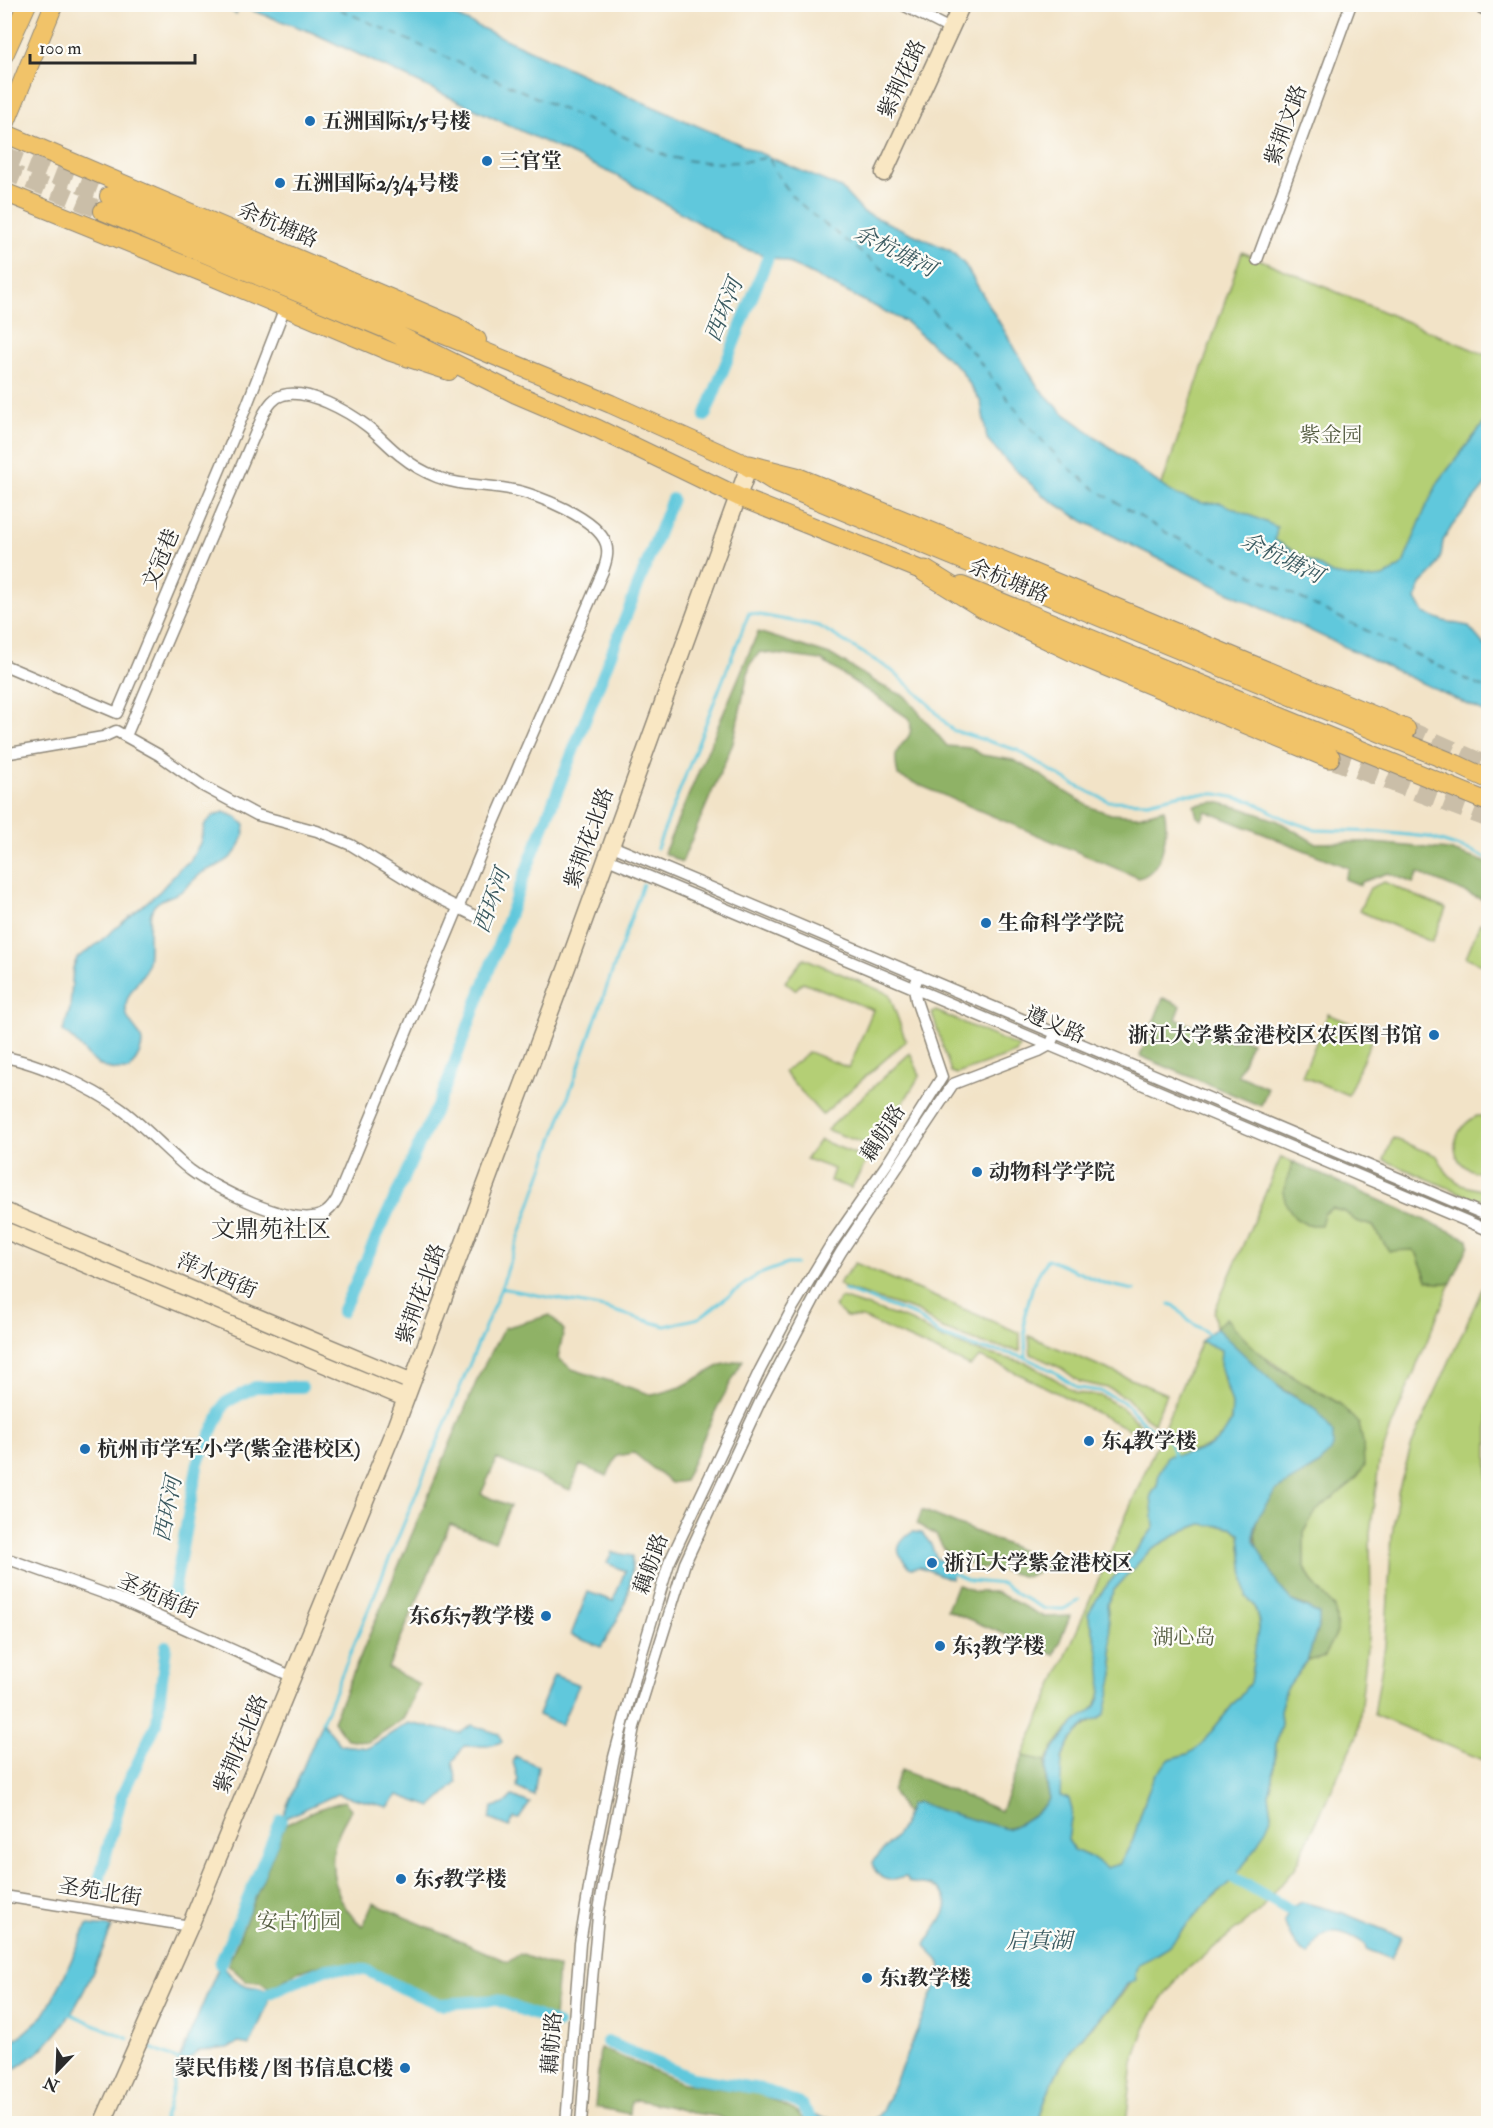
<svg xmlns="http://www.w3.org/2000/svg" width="1493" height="2128" font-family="'IM FELL Double Pica','Noto Serif SC',serif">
  <rect width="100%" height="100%" fill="#fdfcf7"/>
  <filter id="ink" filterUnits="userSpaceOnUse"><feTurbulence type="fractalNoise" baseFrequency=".0167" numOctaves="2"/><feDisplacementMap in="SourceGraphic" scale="12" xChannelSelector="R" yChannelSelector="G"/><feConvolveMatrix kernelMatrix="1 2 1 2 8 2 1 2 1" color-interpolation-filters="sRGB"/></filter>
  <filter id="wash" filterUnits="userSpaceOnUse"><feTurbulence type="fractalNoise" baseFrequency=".008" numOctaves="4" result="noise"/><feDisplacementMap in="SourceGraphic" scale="24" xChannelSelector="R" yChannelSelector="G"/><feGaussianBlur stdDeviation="1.35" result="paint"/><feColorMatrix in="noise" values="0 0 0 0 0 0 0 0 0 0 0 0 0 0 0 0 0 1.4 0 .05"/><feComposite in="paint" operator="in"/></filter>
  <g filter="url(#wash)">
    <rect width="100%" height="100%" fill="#f2e3c7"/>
    <path fill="#b4cf75" stroke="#707d50" stroke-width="1.5" d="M 1242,252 L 1488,356 L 1488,444 L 1404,572 L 1364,601 L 1157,499 Z
      M 1384,882 L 1446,909 L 1432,942 L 1359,911 L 1370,888 Z
      M 1480,923 L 1488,927 L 1488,967 L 1466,957 Z
      M 804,958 L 889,994 L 906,1041 L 822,1115 L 784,1072 L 809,1052 L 849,1068 L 873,1010 L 803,982 L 795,990 L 785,982 Z
      M 936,1011 L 1019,1047 L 1016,1053 L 957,1074 L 951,1072 L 932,1013 Z
      M 1328,1014 L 1374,1033 L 1348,1095 L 1302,1076 Z
      M 910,1053 L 920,1075 L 876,1148 L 827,1130 Z
      M 1477,1116 L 1488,1116 L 1488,1173 C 1450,1174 1443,1133 1477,1116 Z
      M 1393,1138 L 1437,1156 L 1447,1173 L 1461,1185 L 1485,1191 L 1481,1202 L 1384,1160 Z
      M 820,1140 L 868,1159 L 851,1188 L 830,1181 L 834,1169 L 806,1159 Z
      M 1281,1157 L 1293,1162 L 1283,1192 L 1324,1214 L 1332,1208 L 1345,1212 L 1356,1221 L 1373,1226 L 1389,1250 L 1413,1250 L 1417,1254 L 1427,1280 L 1437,1283 L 1451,1283 L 1391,1428 L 1379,1463 L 1370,1534 L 1371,1608 L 1358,1734 L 1294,1869 L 1259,1911 L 1180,1975 L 1153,2013 L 1143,2033 L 1133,2063 L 1126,2123 L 1038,2124 C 1045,2098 1056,2069 1073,2048 C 1094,2020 1128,1999 1138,1964 L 1150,1958 L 1168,1947 L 1203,1907 L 1219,1893 L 1272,1815 L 1269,1794 L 1273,1779 L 1276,1744 L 1281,1724 L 1280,1710 L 1286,1689 L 1307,1661 L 1325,1656 L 1335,1608 L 1312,1582 L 1304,1565 L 1304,1531 L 1315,1512 L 1353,1481 L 1340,1404 C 1299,1378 1255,1359 1226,1318 L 1216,1328 L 1214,1312 Z
      M 855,1263 L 1020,1333 L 1020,1351 L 984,1344 L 943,1329 L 917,1311 L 846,1289 L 838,1284 Z
      M 1488,1276 L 1488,1762 L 1374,1715 L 1385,1646 L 1392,1536 L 1398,1492 L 1412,1444 Z
      M 841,1298 L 911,1321 L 941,1338 L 980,1352 L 1027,1363 L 1055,1379 L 1076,1393 L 1101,1396 L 1121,1407 L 1149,1432 L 1146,1438 C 1091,1411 1037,1380 980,1357 L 970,1366 L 863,1318 L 846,1317 L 834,1306 Z
      M 1029,1336 L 1166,1394 L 1154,1423 L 1144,1416 L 1126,1397 L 1108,1388 L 1080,1382 L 1061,1368 L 1031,1354 Z
      M 1201,1341 L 1221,1349 C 1220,1363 1222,1374 1226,1387 C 1228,1393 1232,1399 1232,1405 C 1234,1441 1204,1451 1175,1455 L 1159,1474 L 1157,1486 L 1151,1496 L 1155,1526 C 1134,1556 1105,1582 1088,1614 C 1096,1638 1113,1694 1090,1712 C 1087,1716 1082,1717 1078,1720 C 1066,1730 1054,1746 1046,1761 L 1023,1756 Z
      M 1201,1524 L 1231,1527 L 1240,1534 L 1246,1597 L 1254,1604 L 1259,1622 L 1250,1683 L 1200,1746 L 1188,1754 L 1170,1759 L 1147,1794 L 1133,1840 L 1120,1864 L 1106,1868 L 1090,1857 L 1074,1850 L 1068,1840 L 1072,1810 L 1069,1799 L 1060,1796 C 1060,1784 1059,1768 1063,1757 C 1069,1740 1082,1724 1099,1719 L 1114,1674 L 1107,1604 L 1114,1590 L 1151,1549 L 1185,1530 Z"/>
    <path fill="#8fb266" stroke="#5d6e48" stroke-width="1.5" d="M 758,632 L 833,656 L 882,686 L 905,696 L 947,746 L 971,748 L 982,755 L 1013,760 L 1038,773 L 1054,785 L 1090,807 L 1111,814 L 1138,816 L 1164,809 C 1169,831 1164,871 1139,878 L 898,776 C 897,770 895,761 896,755 C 901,737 914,744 910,719 L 821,660 L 760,652 L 750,664 L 733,743 L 682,862 L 664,853 Z
      M 1216,802 L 1241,808 L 1278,821 L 1315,843 L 1363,842 L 1449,850 L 1488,863 L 1488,902 L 1418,873 L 1413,883 L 1388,873 L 1362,882 L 1360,885 L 1345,879 L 1349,868 L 1206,811 L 1202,819 L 1197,817 L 1194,805 Z
      M 1163,998 L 1181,1006 L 1176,1019 L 1233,1042 L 1236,1036 L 1251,1042 L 1238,1075 L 1268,1088 L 1261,1106 L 1140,1056 Z
      M 1293,1162 L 1468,1239 L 1469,1245 L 1451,1283 L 1437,1283 L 1427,1280 L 1417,1254 L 1413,1250 L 1389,1251 L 1373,1226 L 1356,1221 L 1345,1212 L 1332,1208 L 1324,1214 L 1321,1225 L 1307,1225 L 1295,1218 L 1286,1204 L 1283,1192 Z
      M 550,1315 L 564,1330 L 558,1358 L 572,1369 L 653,1395 L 681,1387 L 721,1365 L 743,1360 L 717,1408 L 684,1481 L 671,1483 L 634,1453 L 617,1456 L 607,1476 L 580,1465 L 570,1490 L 497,1459 L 481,1494 L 510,1506 L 495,1541 L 450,1524 L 388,1668 L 419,1684 L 403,1719 L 368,1742 L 347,1739 L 333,1721 L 480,1373 L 504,1328 Z
      M 1226,1318 L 1245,1339 L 1271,1364 L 1340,1404 L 1359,1424 L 1363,1442 L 1364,1467 L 1354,1481 L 1315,1512 L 1304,1531 L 1304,1565 L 1312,1582 L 1335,1608 L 1337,1632 L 1325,1656 L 1307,1661 L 1319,1624 C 1316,1619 1313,1612 1309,1609 C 1303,1603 1294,1604 1289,1598 C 1260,1565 1236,1526 1277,1490 C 1289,1479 1306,1473 1320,1464 L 1296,1396 C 1267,1384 1238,1350 1216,1328 Z
      M 922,1510 L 1047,1561 L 1045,1569 L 1026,1577 L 1000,1570 L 979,1568 L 957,1558 L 945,1551 L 936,1535 L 917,1524 Z
      M 957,1584 L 975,1592 L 996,1592 L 1044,1617 L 1070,1616 L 1054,1655 L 947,1610 Z
      M 1023,1756 L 1046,1761 L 1046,1783 L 1050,1799 C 1038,1814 1024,1822 1007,1829 L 945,1812 L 917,1802 L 910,1805 L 906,1814 L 892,1791 L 901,1770 L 1001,1811 Z
      M 344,1801 L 351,1809 C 347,1818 341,1826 338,1835 C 325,1866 337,1907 363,1926 L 373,1903 L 508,1962 L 520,1954 L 558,1968 L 554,2018 L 497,1995 L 441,2000 L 408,1986 L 366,1965 L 326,1963 L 297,1972 L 270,1989 L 260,1982 L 246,1981 L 228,1964 L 285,1825 L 315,1810 Z
      M 600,2048 L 682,2083 L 761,2094 L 797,2112 L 806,2123 L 735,2123 L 716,2116 L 692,2113 L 668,2106 L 637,2100 L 631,2102 L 630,2114 L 595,2107 Z"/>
    <path fill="#60c8dc" stroke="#467a84" stroke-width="1.5" fill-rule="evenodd" d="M 221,5 L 432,5 L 626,95 L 841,188 L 863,212 L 951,251 L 965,265 L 1038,387 L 1062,412 L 1168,490 L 1177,495 L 1202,503 L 1221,503 L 1277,527 L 1275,540 L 1332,574 L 1363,579 L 1384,577 L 1403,564 L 1426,507 L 1439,481 L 1488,418 L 1488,482 L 1452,526 L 1443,541 L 1441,556 L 1433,572 L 1421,584 L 1416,599 L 1424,613 L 1444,621 L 1468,626 L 1485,646 L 1488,648 L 1488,714 L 1198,578 L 1083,521 L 1045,497 L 1009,464 L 987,439 L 981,402 L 960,369 L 906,322 L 787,262 L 742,248 L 617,176 L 311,32 L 240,6 L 236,14 Z
      M 224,812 L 236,817 L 245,825 C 244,843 236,857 219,865 C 214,868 208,869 203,872 C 195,878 189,885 182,891 C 173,897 161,897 154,906 C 146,917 151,947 148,961 C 146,978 128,988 126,1005 C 123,1033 161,1030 129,1070 C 88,1072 91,1052 63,1031 L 70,1009 L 73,968 L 77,958 L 92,948 L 160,891 L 180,868 L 190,861 L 200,843 L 205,824 L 213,816 Z
      M 1216,1328 L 1273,1382 L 1284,1391 L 1313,1407 L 1324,1419 L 1333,1434 L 1333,1447 L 1320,1464 L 1276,1490 L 1260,1513 L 1254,1526 L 1254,1541 L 1279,1586 L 1292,1601 L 1319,1614 L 1319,1624 L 1307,1661 L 1286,1689 L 1280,1710 L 1281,1724 L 1276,1744 L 1273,1779 L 1269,1794 L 1272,1815 L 1266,1828 L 1255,1849 L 1234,1878 L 1203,1907 L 1168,1947 L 1150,1958 L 1138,1964 L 1135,1973 L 1136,1981 L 1127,1984 C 1113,2009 1090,2025 1073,2047 C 1056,2069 1045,2098 1038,2123 L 812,2123 L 817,2116 C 832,2119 865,2128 877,2117 C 881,2113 884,2106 887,2101 L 940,1976 C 944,1956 932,1959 925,1945 C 933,1927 965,1903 932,1886 C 925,1883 916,1885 909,1882 L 906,1877 C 900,1877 896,1881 890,1880 C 881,1879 873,1871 872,1862 L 897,1835 L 903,1825 L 910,1805 L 917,1802 L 945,1812 L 1007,1829 C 1024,1822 1038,1814 1050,1799 C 1043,1771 1044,1758 1064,1736 C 1068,1730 1074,1723 1080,1719 C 1087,1713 1096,1710 1099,1700 C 1107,1678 1095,1635 1088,1614 C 1105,1582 1134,1557 1154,1527 L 1151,1495 L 1157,1486 L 1159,1474 L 1167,1456 L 1195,1452 L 1210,1446 L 1221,1438 L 1231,1422 L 1232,1404 L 1220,1365 L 1221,1350 L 1201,1341 ZM 1201,1524 L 1231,1527 L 1240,1534 L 1246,1597 L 1254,1605 L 1259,1622 L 1250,1683 L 1200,1746 L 1188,1754 L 1170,1759 L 1155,1775 L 1147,1794 L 1133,1840 L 1120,1864 L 1106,1868 L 1090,1857 L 1074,1850 L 1068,1840 L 1072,1810 L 1069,1799 L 1060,1796 L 1062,1758 L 1071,1740 L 1087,1723 L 1099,1719 L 1105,1713 L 1114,1674 L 1107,1604 L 1114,1590 L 1151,1549 L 1185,1530 Z
      M 912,1532 L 922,1533 L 930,1543 L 937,1559 L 954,1565 L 951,1579 L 920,1567 L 911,1568 C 894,1554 894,1545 912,1532 Z
      M 612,1552 L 632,1556 C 633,1592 621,1617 601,1647 L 571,1635 L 588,1592 L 613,1601 L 625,1571 L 607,1563 Z
      M 554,1675 L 579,1685 L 561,1725 L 538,1715 Z
      M 322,1722 L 341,1745 L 368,1748 L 408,1723 L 460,1733 L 472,1725 L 499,1734 L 502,1742 L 488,1746 L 464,1746 L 453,1762 L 457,1783 L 431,1807 L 398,1795 L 388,1807 L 337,1794 L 281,1820 Z
      M 515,1756 L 538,1766 L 534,1796 L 517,1788 L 518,1779 L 513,1762 Z
      M 512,1796 L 530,1803 L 519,1819 L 514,1818 L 509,1827 L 489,1819 L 493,1807 L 504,1804 Z
      M 1302,1902 L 1343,1913 L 1401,1937 L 1391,1959 L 1366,1949 L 1365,1944 C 1340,1928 1322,1924 1309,1955 C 1295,1949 1289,1935 1284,1921 L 1292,1907 Z
      M 87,1925 L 112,1927 C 92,1976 70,2033 25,2062 C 18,2067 12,2071 5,2073 L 5,2045 L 18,2038 L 43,2016 L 62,1981 Z
      M 220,1964 C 227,1971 233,1979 242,1984 C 253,1989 257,1984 270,1993 L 269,2002 L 250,2045 L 239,2043 L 227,2048 L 200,2051 L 188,2060 L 179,2060 Z"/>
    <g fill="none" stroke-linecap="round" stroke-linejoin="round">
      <path stroke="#60c8dc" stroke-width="3" d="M 657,848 L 749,613 L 819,626 L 891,670 L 925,700 L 952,730 L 1017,750 L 1073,784 L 1108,801 L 1148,802 L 1182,794 L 1217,794 L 1252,801 L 1285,819 L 1316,830 L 1379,832 L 1428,837 L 1472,851 L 1488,859
        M 501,1288 L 604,1308 L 665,1326 L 699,1318 L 757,1275 L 787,1264 L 796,1264
        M 844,1290 L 915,1315 L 940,1335 L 981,1349 L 1004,1352 L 1026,1358 L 1053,1371 L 1078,1388 L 1100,1391 L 1122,1401 L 1144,1423 L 1170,1442 L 1174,1455
        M 1170,1304 L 1175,1306 L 1189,1321 L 1209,1334
        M 1026,1358 L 1024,1317 L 1034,1282 L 1047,1259 L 1106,1284 L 1134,1290
        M 952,1573 L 970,1581 L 1003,1584 L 1018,1595 L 1045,1609 L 1064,1609 L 1079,1600
        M 322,1722 L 501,1288 L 643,884
        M 68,2013 L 129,2039
        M 148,2047 L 179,2060 L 168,2109 L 161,2124"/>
      <path stroke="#60c8dc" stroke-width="12" d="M 705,416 L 774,242
        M 342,1312 L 444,1091 L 522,881 L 672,499
        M 172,1602 L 198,1462 L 225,1403 L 255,1387 L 302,1387
        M 1234,1878 L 1290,1910
        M 99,1895 L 97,1888 L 122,1795 L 157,1722 L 166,1646
        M 220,1964 L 281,1820
        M 270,1993 L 327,1968 L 366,1970 L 406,1990 L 440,2004 L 497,2000 L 557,2024
        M 607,2042 L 692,2078 L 761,2089 L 801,2104 L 813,2122"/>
      <path stroke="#3b5a60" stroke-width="1.5" stroke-dasharray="8 6" stroke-linecap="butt" d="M 328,4 L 669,157 C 702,164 735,165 769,157 L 775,171 L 792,196 L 813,215 L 921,299 L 974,354 L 1026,423 L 1065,465 L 1098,491 L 1167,533 L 1488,690"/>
    </g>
  </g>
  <g filter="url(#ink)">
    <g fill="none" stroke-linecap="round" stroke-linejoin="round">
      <path stroke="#cabea8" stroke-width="18" stroke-dasharray="18 9" stroke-linecap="butt" d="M 4,155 L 109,196
        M 4,170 L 103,211"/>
      <path stroke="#cabea8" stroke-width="21" stroke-dasharray="21 10" stroke-linecap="butt" d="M 1405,730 L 1488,767
        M 1329,757 L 1488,817"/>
      <g stroke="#8e8779" stroke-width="13">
        <path id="street" d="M 901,4 L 950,29
          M 1473,4 L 1488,11
          M 1257,260 L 1351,4
          M 4,665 L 117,713 L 245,410 L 285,307
          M 4,754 L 103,737 L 116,731 L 159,755 L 203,786 L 257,815 L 317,831 L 351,845 L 429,893 L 475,916
          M 610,845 L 1488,1216
          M 605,858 L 1488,1230
          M 4,1057 C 40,1063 92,1088 121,1109 C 146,1127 166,1151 190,1170 C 214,1188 291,1227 321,1215 C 329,1212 333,1206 337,1199 L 486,841 L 603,571 C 606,562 609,553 606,544 C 598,519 537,494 513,490 C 488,484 462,487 437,477 C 424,472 412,465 401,456 C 389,447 379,435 367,426 C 349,412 307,388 283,395 C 274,397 269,405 264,413 L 126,736
          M 4,1560 L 11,1560 L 117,1598 L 293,1677
          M 4,1896 L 190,1926
          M 566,2124 L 580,1943 L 596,1845 L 614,1757 L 641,1656 L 669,1563 L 760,1370 L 792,1309 L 830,1246 L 889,1161 L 942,1077 L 916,1000 L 914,987 L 919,975
          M 581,2124 L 590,2001 L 598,1916 L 604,1881 L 634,1727 L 685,1563 L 760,1402 L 822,1284 L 841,1252 L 953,1084 L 1039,1051 L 1050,1045 L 1056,1032"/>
      </g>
      <g stroke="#8e8779" stroke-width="19">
        <path id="secondary" d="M 884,173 L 962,4
          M 4,1211 L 412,1382
          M 4,1230 L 405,1398
          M 102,2124 L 190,1926 L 396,1425 L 570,959 L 749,466"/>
      </g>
      <g stroke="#8e8779" stroke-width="20">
        <path id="primary" d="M 4,55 L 27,4
          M 4,127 L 54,4
          M 4,133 L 455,326 L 477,340
          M 4,192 L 204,273 L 391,352 L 449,371
          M 109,196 L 611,404 L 749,466 L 778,484 L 1456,764 L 1488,779
          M 103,211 L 388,330 L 516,394 L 598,429 L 739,497 L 936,576
          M 962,586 L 1488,802"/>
      </g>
      <g stroke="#8e8779" stroke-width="23">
        <path id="highway" d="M 749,466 L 796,478 L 1027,572 L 1405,730
          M 925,571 L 983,607 L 1084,656 L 1329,757"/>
      </g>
      <use href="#street" stroke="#fff" stroke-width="10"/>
      <use href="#secondary" stroke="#f9e7c3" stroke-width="16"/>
      <use href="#primary" stroke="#f1c369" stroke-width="18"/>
      <use href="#highway" stroke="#f1c369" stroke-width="21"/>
    </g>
  </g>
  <g fill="#1f6fb2" stroke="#fdfcf7" stroke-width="2">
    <circle cx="310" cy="121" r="6"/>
    <circle cx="487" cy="161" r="6"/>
    <circle cx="280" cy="183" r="6"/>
    <circle cx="986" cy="923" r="6"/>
    <circle cx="1434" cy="1035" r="6"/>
    <circle cx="977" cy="1172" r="6"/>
    <circle cx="1089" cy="1441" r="6"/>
    <circle cx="85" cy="1449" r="6"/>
    <circle cx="932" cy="1563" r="6"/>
    <circle cx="546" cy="1616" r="6"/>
    <circle cx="940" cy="1646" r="6"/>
    <circle cx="401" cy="1879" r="6"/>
    <circle cx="867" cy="1978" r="6"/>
    <circle cx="405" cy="2068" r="6"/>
  </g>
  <g text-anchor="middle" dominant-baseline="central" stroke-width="4.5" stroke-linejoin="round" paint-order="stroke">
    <g font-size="21" fill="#2b2b2b" stroke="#fdfcf7">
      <text transform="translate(902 79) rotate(-65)">紫荆花路</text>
      <text transform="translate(1286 125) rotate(-70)">紫荆文路</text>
      <text transform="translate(278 225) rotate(23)">余杭塘路</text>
      <text transform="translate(161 559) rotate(-67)">文冠巷</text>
      <text transform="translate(1009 581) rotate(22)">余杭塘路</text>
      <text transform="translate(589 838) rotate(-70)">紫荆花北路</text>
      <text transform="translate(1055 1025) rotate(23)">遵义路</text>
      <text transform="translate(883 1133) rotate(-57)">藕舫路</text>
      <text transform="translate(217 1276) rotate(23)">萍水西街</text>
      <text transform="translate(421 1294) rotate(-70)">紫荆花北路</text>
      <text transform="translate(651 1564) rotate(-70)">藕舫路</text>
      <text transform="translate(158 1596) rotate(23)">圣苑南街</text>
      <text transform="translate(241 1744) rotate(-67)">紫荆花北路</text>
      <text transform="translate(100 1892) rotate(9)">圣苑北街</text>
      <text transform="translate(552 2043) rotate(-86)">藕舫路</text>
    </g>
    <g font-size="21" font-weight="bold" fill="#2b2b2b" stroke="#fdfcf7" text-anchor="start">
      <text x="322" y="121">五洲国际1/5号楼</text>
      <text x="499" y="161">三官堂</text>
      <text x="292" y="183">五洲国际2/3/4号楼</text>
      <text x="998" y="923">生命科学学院</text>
      <text x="1422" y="1035" text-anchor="end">浙江大学紫金港校区农医图书馆</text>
      <text x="989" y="1172">动物科学学院</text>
      <text x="1101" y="1441">东4教学楼</text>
      <text x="97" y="1449">杭州市学军小学(紫金港校区)</text>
      <text x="944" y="1563">浙江大学紫金港校区</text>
      <text x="534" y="1616" text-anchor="end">东6东7教学楼</text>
      <text x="952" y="1646">东3教学楼</text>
      <text x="413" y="1879">东5教学楼</text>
      <text x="879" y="1978">东1教学楼</text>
      <text x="393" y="2068" text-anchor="end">蒙民伟楼 / 图书信息C楼</text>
    </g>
    <g font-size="21" fill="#545c41" stroke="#fdfcf7">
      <text x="1331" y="435">紫金园</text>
      <text x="1184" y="1637">湖心岛</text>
      <text x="299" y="1921">安古竹园</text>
    </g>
    <g font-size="22" font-style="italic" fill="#3b5a60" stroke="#fdfcf7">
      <text transform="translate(895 251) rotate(27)">余杭塘河</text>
      <text transform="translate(724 310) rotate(-68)">西环河</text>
      <text transform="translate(1282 558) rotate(26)">余杭塘河</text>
      <text transform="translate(492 901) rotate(-70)">西环河</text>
      <text transform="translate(168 1509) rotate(-79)">西环河</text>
      <text x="1039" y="1941">启真湖</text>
    </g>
    <g font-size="24" fill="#2b2b2b" stroke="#fdfcf7">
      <text x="271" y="1229">文鼎苑社区</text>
    </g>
  </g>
  <rect width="1493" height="2128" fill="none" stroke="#fdfcf7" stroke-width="24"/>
  <g transform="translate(57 2071) rotate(203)" stroke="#fdfcf7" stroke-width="4.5" paint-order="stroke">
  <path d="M0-4.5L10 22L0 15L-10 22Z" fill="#2b2b2b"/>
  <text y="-9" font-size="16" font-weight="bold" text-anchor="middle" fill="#2b2b2b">N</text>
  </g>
  <path d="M30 54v9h165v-9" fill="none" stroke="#2b2b2b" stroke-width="3"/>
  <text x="39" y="54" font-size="18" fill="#2b2b2b" stroke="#fdfcf7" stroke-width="4.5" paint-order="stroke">100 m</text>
</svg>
